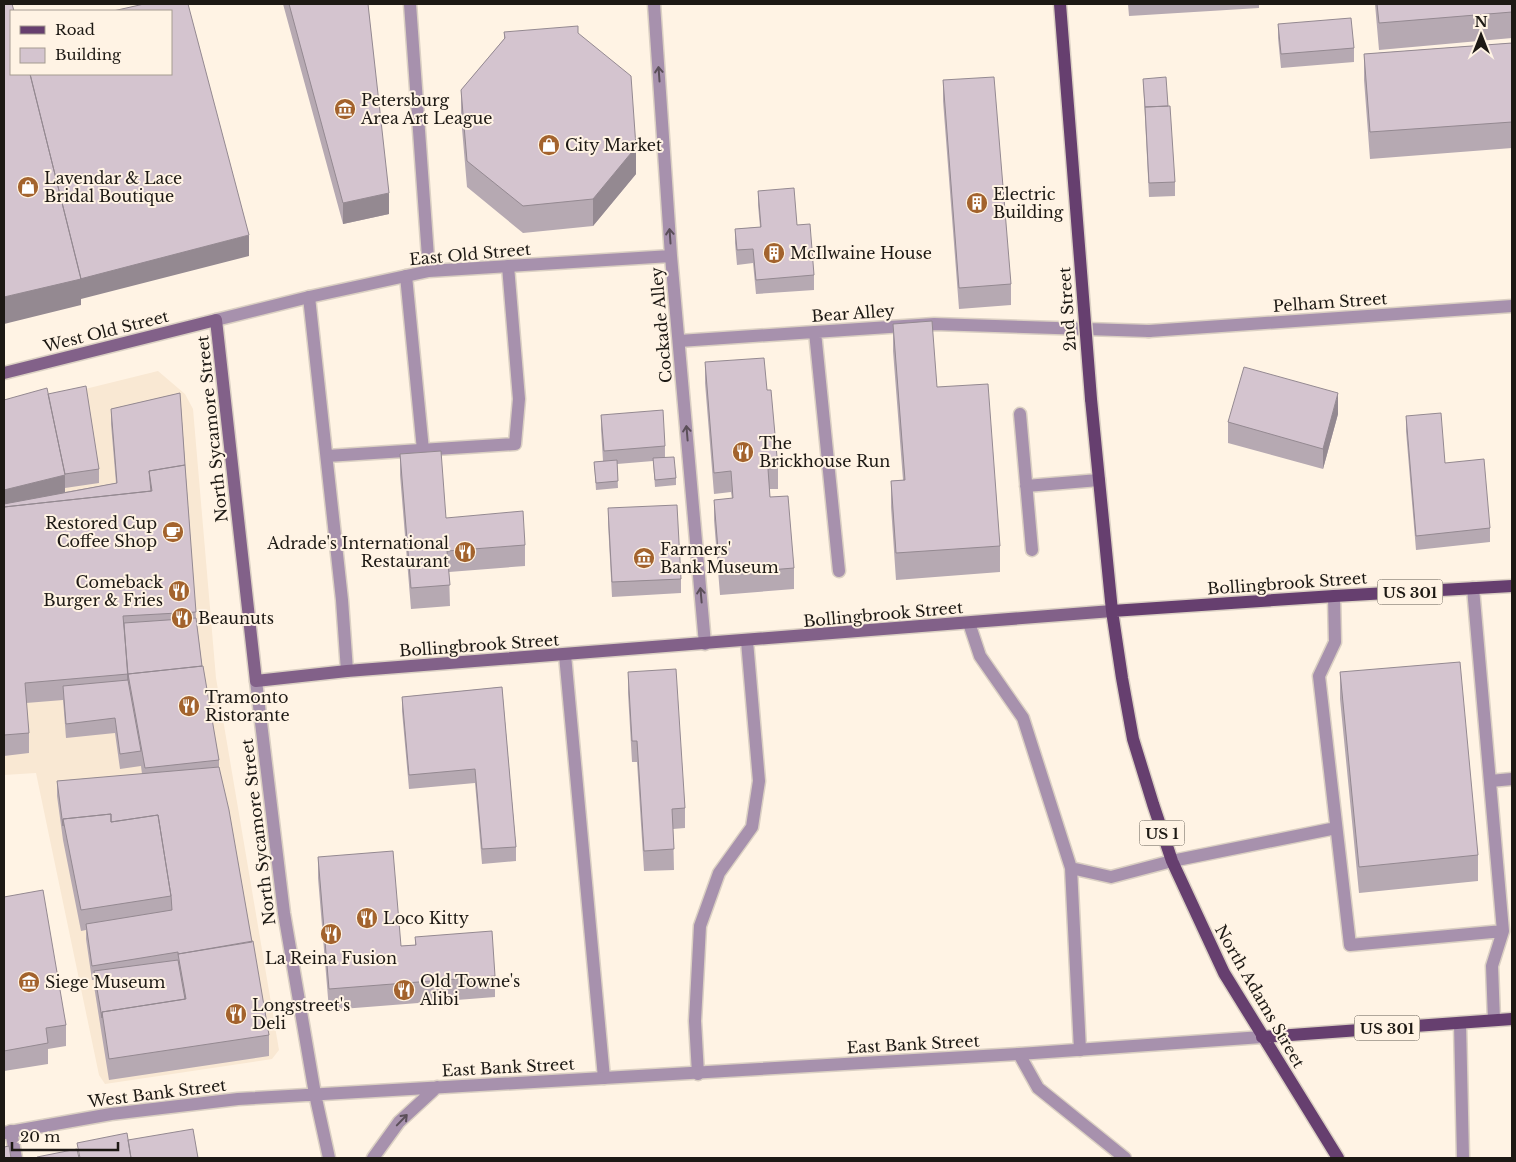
<svg xmlns="http://www.w3.org/2000/svg" width="1516" height="1162" font-family="'Libre Baskerville',serif">
  <rect width="100%" height="100%" fill="#fff3e4"/>
  <path fill="#f9e8d3" d="M 158,371 L 185,394 L 193,409 L 216,678 L 279,1050 L 272,1059 L 105,1084 L 99,1075 L 36,773 L 4,775 L 4,413 L 77,391 Z"/>
  <g fill="none" stroke-linecap="round" stroke-linejoin="round">
    <g stroke="#dbd0c3" stroke-width="15">
      <path id="service" d="M 406,276 L 423,450
        M 309,297 L 342,600 L 347,671
        M 815,332 L 839,571
        M 679,341 L 934,324 L 1149,331
        M 1020,414 L 1032,550
        M 327,456 L 515,444 L 519,399 L 508,266
        M 1026,486 L 1099,480
        M 1473,588 L 1503,931 L 1492,966 L 1494,1020
        M 1334,596 L 1335,642 L 1319,676 L 1350,945 L 1503,931
        M 969,623 L 980,656 L 1023,718 L 1071,868 L 1080,1050
        M 565,655 L 604,1078
        M 1490,781 L 1512,779
        M 1071,868 L 1111,877 L 1172,861 L 1336,828
        M 1460,1023 L 1463,1158
        M 1019,1054 L 1038,1088 L 1125,1158
        M 698,1074 L 695,1021 L 700,926 L 719,873 L 752,827 L 759,781 L 747,641
        M 11,1131 L 16,1158"/>
    </g>
    <g stroke="#dbd0c3" stroke-width="15">
      <path id="minor" d="M 410,4 L 429,271
        M 654,4 L 671,256 L 705,644
        M 216,320 L 309,297 L 429,271 L 671,256
        M 1149,331 L 1512,306"/>
    </g>
    <g stroke="#dbd0c3" stroke-width="15">
      <path id="tertiary" d="M 256,681 L 284,913 L 315,1094 L 329,1158
        M 4,1133 L 111,1114 L 238,1099 L 1019,1054 L 1262,1037
        M 373,1158 L 399,1122 L 437,1087"/>
    </g>
    <g stroke="#dbd0c3" stroke-width="15">
      <path id="secondary" d="M 4,373 L 216,320 L 256,681 L 347,671 L 1112,611"/>
    </g>
    <g stroke="#dbd0c3" stroke-width="15">
      <path id="primary" d="M 1091,399 L 1112,611 L 1122,678 L 1133,739 L 1153,804 L 1172,861 L 1224,973 L 1338,1158
        M 1112,611 L 1334,596 L 1512,586
        M 1262,1037 L 1512,1019"/>
    </g>
    <use href="#service" stroke="#a791ad" stroke-width="12"/>
    <use href="#minor" stroke="#a791ad" stroke-width="12"/>
    <use href="#tertiary" stroke="#a791ad" stroke-width="12"/>
    <use href="#secondary" stroke="#826189" stroke-width="12"/>
    <use href="#primary" stroke="#663f6f" stroke-width="12"/>
    <g stroke="#dbd0c3" stroke-width="15" stroke-linecap="butt">
      <path id="primary-bridge" d="M 1060,4 L 1091,399"/>
    </g>
    <use href="#primary-bridge" stroke="#663f6f" stroke-width="12"/>
  </g>
  <path fill="#b6a9b2" d="M 283,4 L 368,4 L 389,214 L 343,224 Z
    M 1128,4 L 1259,4 L 1259,8 L 1129,16 Z
    M 1375,4 L 1512,4 L 1512,38 L 1379,50 Z
    M 1278,24 L 1354,48 L 1354,62 L 1281,68 L 1278,38 Z
    M 504,32 L 578,34 L 636,174 L 593,226 L 523,233 L 467,187 L 461,117 L 461,90 L 504,39 Z
    M 1512,43 L 1512,148 L 1370,159 L 1364,80 L 1364,54 Z
    M 1143,79 L 1175,182 L 1175,196 L 1149,197 Z
    M 943,80 L 1011,284 L 1011,305 L 959,309 L 943,101 Z
    M 758,191 L 797,225 L 814,275 L 814,290 L 756,294 L 753,263 L 737,265 L 735,243 L 735,229 L 760,227 L 758,205 Z
    M 893,324 L 937,387 L 1000,546 L 1000,572 L 896,580 L 891,507 L 891,481 L 903,480 L 893,351 Z
    M 705,362 L 767,390 L 778,468 L 778,489 L 769,489 L 770,497 L 794,568 L 794,589 L 720,595 L 714,520 L 714,500 L 732,499 L 731,492 L 714,494 L 705,383 Z
    M 180,393 L 196,618 L 202,666 L 219,760 L 219,767 L 269,1035 L 269,1056 L 109,1080 L 94,986 L 94,980 L 92,980 L 86,939 L 86,930 L 81,931 L 63,840 L 57,796 L 57,781 L 142,774 L 141,766 L 120,769 L 115,733 L 66,738 L 63,700 L 26,703 L 29,733 L 29,753 L 4,756 L 4,400 L 48,394 L 99,469 L 99,483 L 65,488 L 65,492 L 116,483 L 111,424 L 111,409 Z
    M 1338,414 L 1323,469 L 1228,443 L 1228,422 Z
    M 601,415 L 665,446 L 665,457 L 676,478 L 676,485 L 655,487 L 653,461 L 617,464 L 618,488 L 596,490 L 594,462 L 603,461 L 601,429 Z
    M 1406,416 L 1445,463 L 1490,528 L 1490,542 L 1416,550 L 1406,431 Z
    M 400,454 L 446,518 L 525,545 L 525,566 L 449,572 L 450,606 L 411,609 L 400,475 Z
    M 608,508 L 681,579 L 681,593 L 612,597 L 608,523 Z
    M 628,672 L 685,808 L 685,828 L 673,829 L 674,870 L 644,871 L 637,762 L 632,762 L 628,693 Z
    M 1340,672 L 1478,855 L 1478,881 L 1359,893 L 1340,699 Z
    M 502,687 L 516,847 L 516,861 L 482,864 L 475,783 L 409,789 L 402,711 L 402,697 Z
    M 318,857 L 401,946 L 415,945 L 415,937 L 495,976 L 495,997 L 329,1010 L 318,878 Z
    M 4,897 L 66,1025 L 66,1046 L 48,1049 L 48,1064 L 4,1071 Z"/>
  <path fill="#948991" d="M 636,147 L 636,174 L 593,226 L 593,199 Z
    M 389,193 L 389,214 L 343,224 L 343,203 Z
    M 249,235 L 249,256 L 81,299 L 81,305 L 4,324 L 4,297 Z
    M 1338,393 L 1338,414 L 1323,469 L 1323,449 Z
    M 65,475 L 65,496 L 4,510 L 4,490 Z"/>
  <path fill="#d4c4cf" stroke="#948991" d="M 4,4 L 12,4 L 14,11 L 11,11 L 11,74 L 30,74 L 81,279 L 4,297 Z
    M 144,4 L 188,4 L 249,235 L 80,279 L 81,279 L 30,74 L 171,74 L 171,11 L 113,11 Z
    M 289,4 L 368,4 L 389,193 L 343,203 Z
    M 1377,4 L 1512,4 L 1512,12 L 1379,23 Z
    M 1351,18 L 1354,48 L 1281,54 L 1278,24 Z
    M 578,26 L 578,33 L 631,76 L 636,147 L 593,199 L 523,206 L 467,161 L 461,90 L 505,38 L 504,32 Z
    M 1512,43 L 1512,122 L 1370,132 L 1364,54 Z
    M 994,77 L 1011,284 L 959,288 L 943,80 Z
    M 1166,77 L 1168,106 L 1145,107 L 1143,79 Z
    M 1170,106 L 1175,182 L 1149,183 L 1145,107 Z
    M 794,188 L 797,225 L 810,224 L 814,275 L 756,280 L 753,249 L 737,250 L 735,229 L 761,227 L 758,191 Z
    M 932,321 L 937,387 L 988,384 L 1000,546 L 896,553 L 891,481 L 905,480 L 893,324 Z
    M 764,358 L 767,390 L 771,390 L 778,468 L 768,469 L 770,497 L 788,496 L 794,568 L 720,574 L 714,500 L 733,498 L 731,471 L 714,473 L 705,362 Z
    M 1244,367 L 1338,393 L 1323,449 L 1228,422 Z
    M 86,386 L 99,469 L 65,474 L 48,394 Z
    M 47,388 L 65,475 L 4,490 L 4,400 Z
    M 180,393 L 185,465 L 149,471 L 151,491 L 4,507 L 4,504 L 117,483 L 111,409 Z
    M 663,410 L 665,446 L 604,451 L 601,415 Z
    M 1441,413 L 1445,463 L 1484,459 L 1490,528 L 1416,536 L 1406,416 Z
    M 441,451 L 446,518 L 523,511 L 525,545 L 447,551 L 450,585 L 411,588 L 400,454 Z
    M 674,457 L 676,478 L 655,480 L 653,458 Z
    M 617,460 L 618,481 L 596,483 L 594,462 Z
    M 185,465 L 196,612 L 123,616 L 128,674 L 25,683 L 29,733 L 4,735 L 4,507 L 152,491 L 149,471 Z
    M 677,505 L 681,579 L 612,582 L 608,508 Z
    M 196,618 L 202,666 L 128,674 L 128,680 L 124,623 Z
    M 1460,662 L 1478,855 L 1359,867 L 1340,672 Z
    M 203,666 L 219,760 L 145,768 L 128,674 Z
    M 676,669 L 685,808 L 672,809 L 674,849 L 644,851 L 637,741 L 632,741 L 628,672 Z
    M 128,680 L 141,751 L 120,754 L 115,718 L 66,724 L 63,686 Z
    M 502,687 L 516,847 L 482,849 L 475,769 L 409,775 L 402,697 Z
    M 219,767 L 229,810 L 252,942 L 178,954 L 178,952 L 92,966 L 86,924 L 172,910 L 171,896 L 158,815 L 111,822 L 111,814 L 63,819 L 63,826 L 57,781 Z
    M 111,814 L 111,822 L 158,815 L 171,896 L 81,910 L 63,819 Z
    M 393,851 L 401,946 L 416,945 L 415,937 L 492,931 L 495,976 L 329,989 L 318,857 Z
    M 43,890 L 66,1025 L 46,1028 L 48,1043 L 4,1051 L 4,897 Z
    M 253,941 L 269,1035 L 109,1059 L 102,1012 L 186,999 L 178,954 Z
    M 178,960 L 185,999 L 102,1012 L 102,1018 L 94,971 Z
    M 193,1129 L 198,1158 L 131,1158 L 128,1140 Z
    M 127,1133 L 131,1158 L 80,1158 L 77,1143 Z
    M 9,1146 L 11,1158 L 4,1158 L 4,1147 Z
    M 77,1149 L 79,1158 L 37,1158 L 37,1157 Z"/>
  <defs><path id="oneway-shaft" d="M-6 0H5M1.5-3L5.5 0L1.5 3" fill="none" stroke-width="1.6" stroke-linecap="round" stroke-linejoin="round" transform="scale(1.25)"/></defs>
  <g stroke="#5b4f59">
    <use href="#oneway-shaft" transform="translate(659 74) rotate(-94)"/>
    <use href="#oneway-shaft" transform="translate(670 236) rotate(-94)"/>
    <use href="#oneway-shaft" transform="translate(687 433) rotate(-95)"/>
    <use href="#oneway-shaft" transform="translate(701 595) rotate(-95)"/>
    <use href="#oneway-shaft" transform="translate(402 1120) rotate(-46)"/>
  </g>
  <defs>
    <g id="museum-disc" transform="scale(1.125)"><circle r="9.5" fill="#a3632d" stroke="#fff3e4"/><path d="M0-6L6-3V-2H-6V-3ZM-5-1h2V3h-2ZM-1-1h2V3h-2ZM3-1h2V3H3ZM-6 4H6V6H-6Z" fill="#fff"/></g>
    <g id="shop-disc" transform="scale(1.125)"><circle r="9.5" fill="#a3632d" stroke="#fff3e4"/><path d="M-5-2.5h2.3a2.7 3.5 0 0 1 5.4 0H5L5.5 6h-11ZM-1.5-2.5h3a1.5 2.3 0 0 0-3 0Z" fill="#fff"/></g>
    <g id="building-disc" transform="scale(1.125)"><circle r="9.5" fill="#a3632d" stroke="#fff3e4"/><path d="M-4-6H4V6H1V3H-1V6H-4ZM-2.5-4.3h1.7v1.8h-1.7ZM.8-4.3h1.7v1.8H.8ZM-2.5-1h1.7V.8h-1.7ZM.8-1h1.7V.8H.8Z" fill="#fff"/></g>
    <g id="restaurant-disc" transform="scale(1.125)"><circle r="9.5" fill="#a3632d" stroke="#fff3e4"/><path d="M-5-6h1v4h1v-4h1v4h1v-4h1v5L-1.5 .5V6h-2V.5L-5-1ZM5-6V6H3V1.5H1.5Q1.5-4 5-6Z" fill="#fff"/></g>
    <g id="cafe-disc" transform="scale(1.125)"><circle r="9.5" fill="#a3632d" stroke="#fff3e4"/><path d="M-5.5-4.5H6V0H3Q3 3.5 0 3.5H-2.5Q-5.5 3.5-5.5 0ZM3-3.2v2h1.7v-2ZM-6 4.5H4V6H-6Z" fill="#fff"/></g>
  </defs>
  <g fill-rule="evenodd">
    <use href="#museum-disc" x="345" y="109"/>
    <use href="#shop-disc" x="549" y="145"/>
    <use href="#shop-disc" x="28" y="187"/>
    <use href="#building-disc" x="977" y="203"/>
    <use href="#building-disc" x="774" y="253"/>
    <use href="#restaurant-disc" x="743" y="452"/>
    <use href="#cafe-disc" x="173" y="532"/>
    <use href="#restaurant-disc" x="465" y="552"/>
    <use href="#museum-disc" x="644" y="558"/>
    <use href="#restaurant-disc" x="179" y="591"/>
    <use href="#restaurant-disc" x="182" y="618"/>
    <use href="#restaurant-disc" x="189" y="706"/>
    <use href="#restaurant-disc" x="367" y="918"/>
    <use href="#restaurant-disc" x="331" y="934"/>
    <use href="#museum-disc" x="29" y="982"/>
    <use href="#restaurant-disc" x="404" y="990"/>
    <use href="#restaurant-disc" x="236" y="1014"/>
  </g>
  <g text-anchor="middle" dominant-baseline="central" stroke-width="4" stroke-linejoin="round" paint-order="stroke">
    <g fill="#fff3e4" stroke="#615a52" stroke-width="1">
      <rect x="1377.5" y="579.5" width="65" height="25" rx="4"/>
      <rect x="1139.5" y="820.5" width="45" height="25" rx="4"/>
      <rect x="1354.5" y="1015.5" width="65" height="25" rx="4"/>
    </g>
    <g font-size="15" font-weight="bold" fill="#1d1914">
      <text x="1410" y="592">US 301</text>
      <text x="1162" y="833">US 1</text>
      <text x="1387" y="1028">US 301</text>
    </g>
    <g font-size="16" fill="#1d1914" stroke="#fff3e4" text-anchor="start">
      <text x="361" y="100">Petersburg<tspan x="361" dy="18">Area Art League</tspan></text>
      <text x="565" y="145">City Market</text>
      <text x="44" y="178">Lavendar &amp; Lace<tspan x="44" dy="18">Bridal Boutique</tspan></text>
      <text x="993" y="194">Electric<tspan x="993" dy="18">Building</tspan></text>
      <text x="790" y="253">McIlwaine House</text>
      <text x="759" y="443">The<tspan x="759" dy="18">Brickhouse Run</tspan></text>
      <text x="157" y="523" text-anchor="end">Restored Cup<tspan x="157" dy="18">Coffee Shop</tspan></text>
      <text x="449" y="543" text-anchor="end">Adrade's International<tspan x="449" dy="18">Restaurant</tspan></text>
      <text x="660" y="549">Farmers'<tspan x="660" dy="18">Bank Museum</tspan></text>
      <text x="163" y="582" text-anchor="end">Comeback<tspan x="163" dy="18">Burger &amp; Fries</tspan></text>
      <text x="198" y="618">Beaunuts</text>
      <text x="205" y="697">Tramonto<tspan x="205" dy="18">Ristorante</tspan></text>
      <text x="383" y="918">Loco Kitty</text>
      <text x="331" y="958" text-anchor="middle">La Reina Fusion</text>
      <text x="420" y="981">Old Towne's<tspan x="420" dy="18">Alibi</tspan></text>
      <text x="45" y="982">Siege Museum</text>
      <text x="252" y="1005">Longstreet's<tspan x="252" dy="18">Deli</tspan></text>
    </g>
    <g font-size="16" fill="#1d1914" stroke="#fff3e4">
      <text transform="translate(470 254) rotate(-5)">East Old Street</text>
      <text transform="translate(1330 302) rotate(-4)">Pelham Street</text>
      <text transform="translate(1067 309) rotate(-94)">2nd Street</text>
      <text transform="translate(853 313) rotate(-4)">Bear Alley</text>
      <text transform="translate(661 325) rotate(-95)">Cockade Alley</text>
      <text transform="translate(106 331) rotate(-14)">West Old Street</text>
      <text transform="translate(212 429) rotate(-96)">North Sycamore Street</text>
      <text transform="translate(1287 583) rotate(-4)">Bollingbrook Street</text>
      <text transform="translate(883 614) rotate(-5)">Bollingbrook Street</text>
      <text transform="translate(479 645) rotate(-4)">Bollingbrook Street</text>
      <text transform="translate(258 832) rotate(-97)">North Sycamore Street</text>
      <text transform="translate(1260 996) rotate(60)">North Adams Street</text>
      <text transform="translate(913 1044) rotate(-3)">East Bank Street</text>
      <text transform="translate(508 1067) rotate(-3)">East Bank Street</text>
      <text transform="translate(157 1093) rotate(-7)">West Bank Street</text>
    </g>
  </g>
  <rect width="1516" height="1162" fill="none" stroke="#1d1914" stroke-width="10"/>
  <rect x="10" y="10" width="162" height="65" fill="#fff3e4" stroke="#a59c91"/>
  <rect x="20" y="26" width="25" height="8" fill="#663f6f" stroke="#a59c91"/>
  <text x="55" y="35" font-size="15" fill="#1d1914">Road</text>
  <rect x="20" y="48" width="25" height="15" fill="#d4c4cf" stroke="#a59c91"/>
  <text x="55" y="60" font-size="15" fill="#1d1914">Building</text>
  <g transform="translate(1481 35)" stroke="#fff3e4" stroke-width="4" paint-order="stroke">
  <path d="M0-4L9 19L0 12L-9 19Z" fill="#1d1914"/>
  <text y="-8" font-size="14" font-weight="bold" text-anchor="middle" fill="#1d1914">N</text>
  </g>
  <path d="M12 1142v8h106v-8" fill="none" stroke="#1d1914" stroke-width="2.5"/>
  <text x="20" y="1142" font-size="15" fill="#1d1914" stroke="#fff3e4" stroke-width="4" paint-order="stroke">20 m</text>
</svg>
